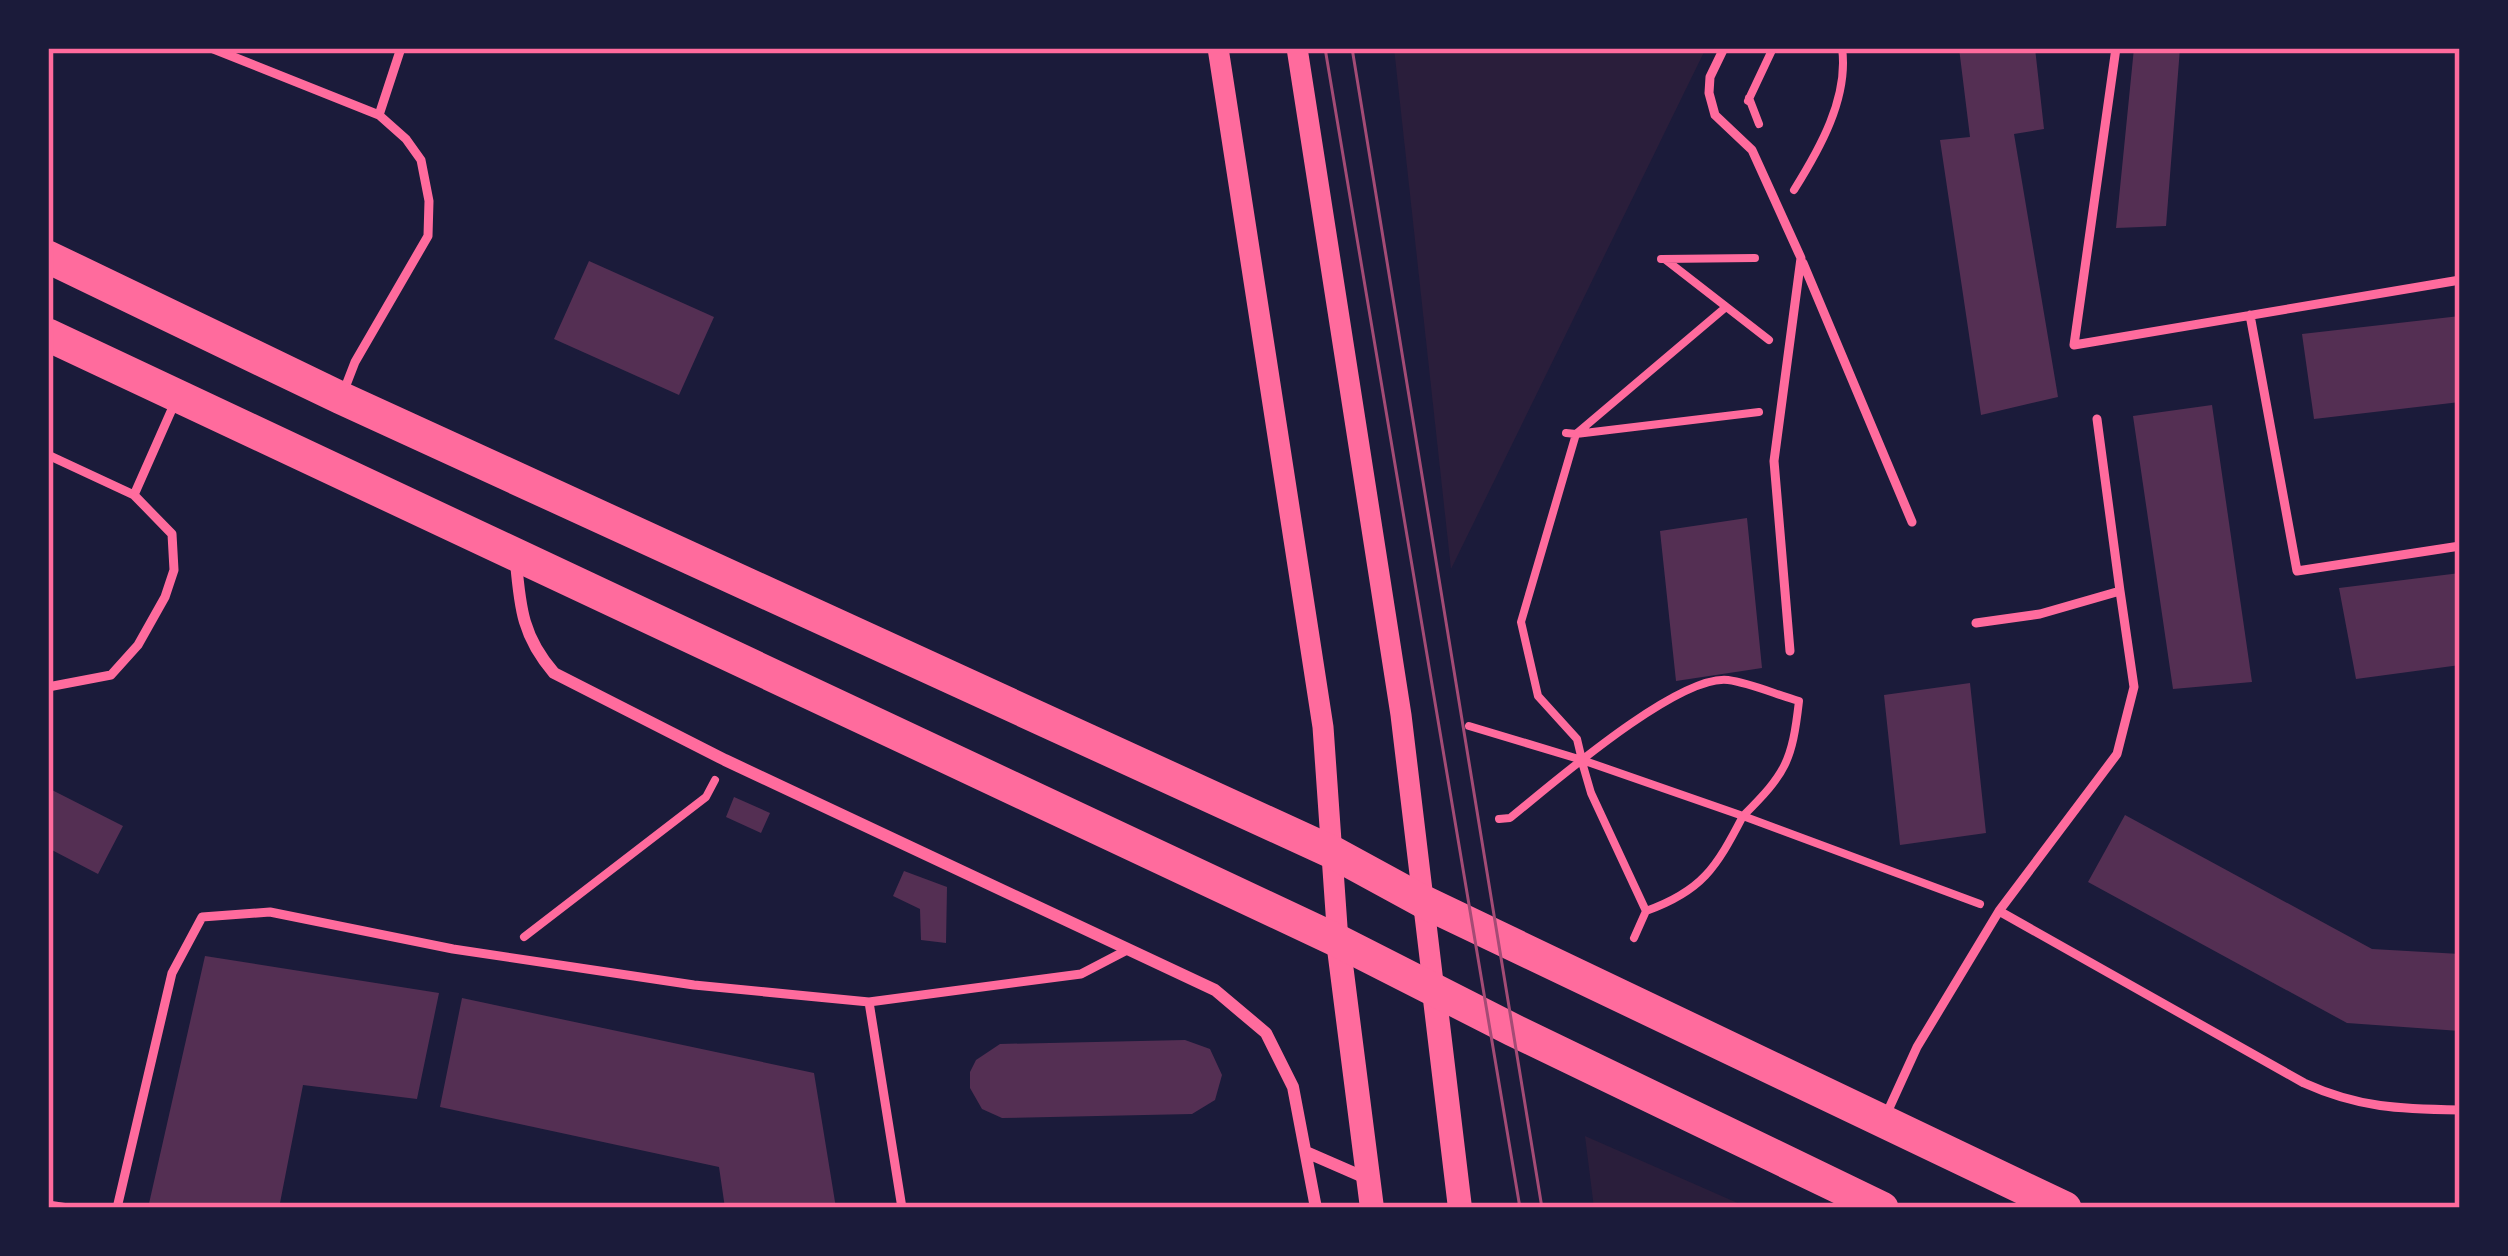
<svg xmlns="http://www.w3.org/2000/svg" width="2508" height="1256" font-family="Ubuntu,sans-serif">
  <rect width="100%" height="100%" fill="#1b1b3a"/>
  <path fill="#2a1e3b" d="M 1394,48 L 1706,48 L 1451,569 Z
    M 1585,1136 L 1749,1208 L 1594,1208 Z"/>
  <path fill="#542f53" d="M 1959,48 L 2035,48 L 2044,129 L 2014,134 L 2058,397 L 1981,415 L 1940,140 L 1970,137 Z
    M 2134,48 L 2180,48 L 2166,226 L 2116,228 Z
    M 589,261 L 714,317 L 679,395 L 554,339 Z
    M 2460,316 L 2460,402 L 2314,419 L 2302,334 Z
    M 2212,405 L 2252,682 L 2173,689 L 2133,416 Z
    M 1747,518 L 1762,668 L 1676,681 L 1660,531 Z
    M 2460,573 L 2460,665 L 2356,679 L 2339,588 Z
    M 1970,683 L 1986,833 L 1900,845 L 1884,695 Z
    M 48,788 L 123,826 L 98,874 L 48,848 Z
    M 734,797 L 770,813 L 761,833 L 726,817 Z
    M 2125,815 L 2372,949 L 2460,954 L 2460,1031 L 2347,1023 L 2088,882 Z
    M 904,871 L 947,887 L 946,943 L 921,940 L 920,909 L 893,896 Z
    M 205,956 L 439,993 L 417,1099 L 303,1085 L 279,1208 L 148,1208 Z
    M 462,998 L 814,1073 L 836,1208 L 725,1208 L 719,1167 L 440,1107 Z
    M 1185,1040 L 1210,1049 L 1222,1075 L 1215,1100 L 1192,1114 L 1002,1118 L 982,1109 L 970,1088 L 970,1072 L 976,1060 L 1000,1044 Z"/>
  <g fill="none" stroke-linecap="round" stroke-linejoin="round">
    <path stroke="#ff6b9d" stroke-width="8" d="M 1749,98 L 1759,124
      M 1748,101 L 1773,48
      M 1794,190 C 1819,150 1849,98 1842,48
      M 1661,259 L 1755,258
      M 1666,260 L 1769,340
      M 1576,434 L 1759,412
      M 1576,434 L 1726,307
      M 1469,726 L 1582,760 L 1577,739 L 1538,696 L 1521,622 L 1576,434 L 1566,433
      M 1582,762 L 1591,793 L 1646,911
      M 1499,819 L 1510,818 C 1551,785 1678,674 1728,680 C 1751,683 1777,695 1799,701 C 1792,762 1786,773 1743,816 L 1582,760
      M 524,937 L 706,797 L 715,780
      M 1634,938 L 1646,911 C 1702,891 1716,868 1743,816 L 1980,904"/>
    <path stroke="#ff6b9d" stroke-width="9" d="M 211,48 L 379,115 L 406,139 L 421,160 L 429,201 L 428,236 L 355,362 L 343,393
      M 1724,48 L 1710,77 L 1709,93 L 1715,115 L 1752,150 L 1801,258 L 1774,461 L 1790,651
      M 2116,48 L 2074,345 L 2460,280
      M 379,115 L 401,48
      M 1803,263 L 1912,522
      M 2250,315 L 2297,571 L 2460,546
      M 2097,419 L 2120,591
      M 48,455 L 134,495 L 176,400
      M 1976,623 L 2040,614 L 2120,591 L 2134,687 L 2117,754 L 1999,911
      M 48,687 L 111,675 L 138,645 L 165,597 L 174,570 L 172,534 L 134,495
      M 869,1002 L 902,1208
      M 1886,1115 L 1917,1047 L 1999,911 L 2304,1083 C 2359,1108 2400,1109 2460,1110
      M 48,1205 L 68,1208
      M 117,1208 L 172,973 L 202,917 L 270,912 L 453,949 L 694,985 L 869,1002 L 1081,974 L 1129,949"/>
    <path stroke="#ff6b9d" stroke-width="12" d="M 516,562 C 520,609 523,637 554,673 L 725,760 L 1215,990 L 1266,1033 L 1293,1087 L 1316,1208
      M 1306,1152 L 1368,1179"/>
    <path stroke="#ff6b9d" stroke-width="21" d="M 1218,48 L 1323,727 L 1338,941
      M 1297,48 L 1401,715 L 1434,991"/>
    <path stroke="#ff6b9d" stroke-width="24" d="M 1338,941 L 1372,1208
      M 1434,991 L 1460,1208"/>
    <path stroke="#ff6b9d" stroke-width="33" d="M 48,257 L 341,398 L 1334,853 L 1422,901 L 2065,1208
      M 48,335 L 1338,941 L 1513,1030 L 1882,1208"/>
    <path stroke="#a44b75" stroke-width="3" d="M 1325,48 L 1520,1208
      M 1352,48 L 1542,1208"/>
  </g>
  <rect width="2508" height="1256" fill="none" stroke="#1b1b3a" stroke-width="102"/>
  <rect x="51" y="51" width="2406" height="1154" fill="none" stroke="#ff6b9d" stroke-width="4.5"/>
</svg>
